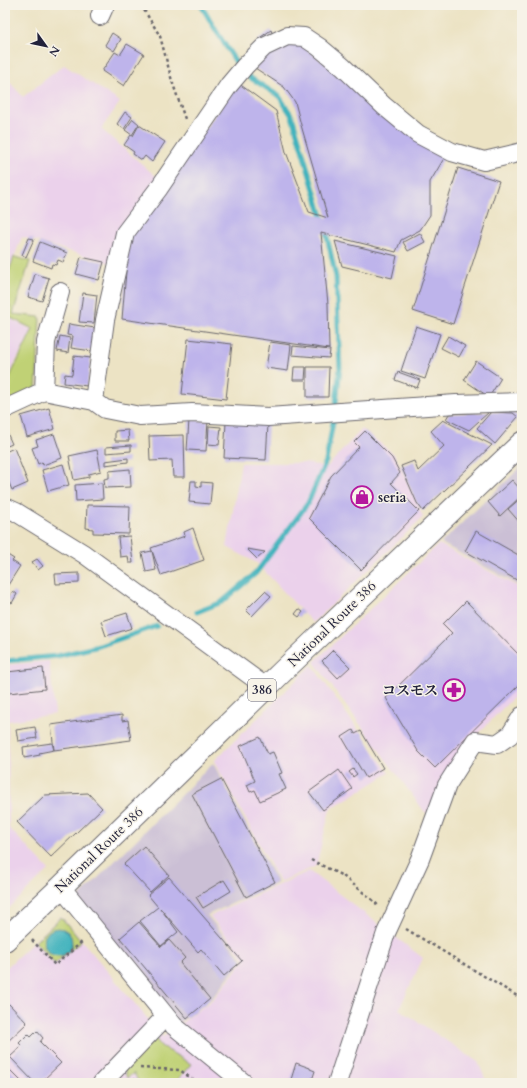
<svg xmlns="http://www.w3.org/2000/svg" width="527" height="1088" font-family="Cardo,'Noto Serif JP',serif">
  <rect width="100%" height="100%" fill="#f7f3e8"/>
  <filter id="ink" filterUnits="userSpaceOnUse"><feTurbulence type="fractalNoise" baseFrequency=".025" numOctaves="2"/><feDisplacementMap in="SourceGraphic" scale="8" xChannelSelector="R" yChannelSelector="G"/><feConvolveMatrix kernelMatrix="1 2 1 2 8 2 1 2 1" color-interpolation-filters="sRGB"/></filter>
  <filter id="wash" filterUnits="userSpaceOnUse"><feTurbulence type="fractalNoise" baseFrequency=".012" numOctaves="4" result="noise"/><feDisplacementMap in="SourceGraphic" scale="16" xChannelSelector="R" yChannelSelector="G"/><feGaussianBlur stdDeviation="0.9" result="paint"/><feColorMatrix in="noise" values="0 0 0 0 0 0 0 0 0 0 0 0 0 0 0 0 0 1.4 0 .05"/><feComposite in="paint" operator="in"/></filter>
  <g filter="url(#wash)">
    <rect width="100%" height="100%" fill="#ece3c4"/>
    <path fill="#ebd1eb" d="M 64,65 L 120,102 L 101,129 L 158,178 L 113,264 L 22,237 L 5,280 L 5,77 L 23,97 Z
      M 5,316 L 32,330 L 5,382 Z
      M 362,429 L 394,454 L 423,517 L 313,623 L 257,563 L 227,547 L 241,463 L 305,463 L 327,467 Z
      M 439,544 L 522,589 L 522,688 L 475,737 L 432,817 L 424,811 L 314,662 Z
      M 49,661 L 55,714 L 8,721 L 9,828 L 49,870 L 5,912 L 5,665 Z
      M 312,665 L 389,773 L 330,809 L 316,866 L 280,882 L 214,761 Z
      M 309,871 L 423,958 L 399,1009 L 478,1062 L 487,1083 L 5,1083 L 5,969 L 61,916 L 163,1037 L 213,999 L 245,959 L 210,916 Z"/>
    <path fill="#cbbfd5" d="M 522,466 L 522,587 L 441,543 Z
      M 213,763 L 278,883 L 207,915 L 243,959 L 212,998 L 176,1025 L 76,900 Z"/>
    <path fill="#c0d174" stroke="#717a58" d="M 14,257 L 30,261 L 13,314 L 40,317 L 36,391 L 5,402 L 5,387 L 33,329 L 5,315 L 11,307 L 5,304 L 5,282 Z
      M 61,917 L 81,941 L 55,964 L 35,942 Z
      M 152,1034 L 161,1046 L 191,1064 L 175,1083 L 139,1083 L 134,1073 L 127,1078 L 122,1065 Z"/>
    <path fill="#43b3bd" stroke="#326a7c" d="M44 942a14 14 0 1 1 28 0a14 14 0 1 1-28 0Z"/>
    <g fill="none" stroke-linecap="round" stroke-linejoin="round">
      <path stroke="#43b3bd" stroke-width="5" d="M 197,612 L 222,602 L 256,573 L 308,503 L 326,461 L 335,411 L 340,368 L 336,277 L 324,223 L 292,116 L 279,96 L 249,77 L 237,64 L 212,24 L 201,5
        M 5,661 L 57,656 L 99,646 L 157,626"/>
    </g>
    <g id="blocks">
      <path fill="#beb4eb" d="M 271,30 L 273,35 L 261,43 L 258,39 Z
        M 112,33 L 121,39 L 114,51 L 105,45 Z
        M 127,44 L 144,54 L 124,86 L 102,71 L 115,52 L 120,55 Z
        M 287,44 L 301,45 L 446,155 L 430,182 L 430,215 L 420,230 L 401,240 L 396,252 L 321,233 L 328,304 L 329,349 L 122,319 L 129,236 L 238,83 L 276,111 L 286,152 L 309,212 L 328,218 L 301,125 L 295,102 L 284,87 L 255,68 L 265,56 Z
        M 125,112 L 132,117 L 124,129 L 117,124 Z
        M 133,119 L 139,124 L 132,135 L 125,130 Z
        M 139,125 L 165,142 L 152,162 L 145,156 L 142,160 L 133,154 L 134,152 L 124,145 L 131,135 L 133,136 Z
        M 458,168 L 499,181 L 453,324 L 413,311 Z
        M 420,233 L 425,242 L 408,251 L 403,242 Z
        M 29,238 L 34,239 L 26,257 L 22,255 Z
        M 335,241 L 397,256 L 392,278 L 342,266 Z
        M 40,242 L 67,253 L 63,262 L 58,260 L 56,265 L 52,264 L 51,268 L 33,261 Z
        M 81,257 L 104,262 L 99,280 L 76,274 Z
        M 35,274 L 49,278 L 42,301 L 28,297 Z
        M 83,293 L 97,295 L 94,323 L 79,322 Z
        M 69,324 L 95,328 L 92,351 L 71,348 L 73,336 L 67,335 Z
        M 416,326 L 440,334 L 425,379 L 401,371 Z
        M 60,336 L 70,338 L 68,353 L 57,351 Z
        M 448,336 L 465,346 L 459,357 L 441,348 Z
        M 188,339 L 232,344 L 226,399 L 182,394 Z
        M 270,342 L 291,345 L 288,371 L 266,368 Z
        M 293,346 L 330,350 L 329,358 L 292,355 Z
        M 74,356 L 91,358 L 87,386 L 64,383 L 65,374 L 72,375 Z
        M 476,361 L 501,378 L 489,397 L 464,380 Z
        M 294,367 L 306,367 L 305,380 L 293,380 Z
        M 307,367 L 329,367 L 328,397 L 307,397 Z
        M 398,372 L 420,380 L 417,388 L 395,380 Z
        M 49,408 L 55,429 L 27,437 L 21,416 Z
        M 489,412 L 469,430 L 446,419 L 449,414 Z
        M 491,412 L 513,413 L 518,417 L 495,444 L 477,428 Z
        M 189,420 L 208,421 L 206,451 L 187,450 Z
        M 443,420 L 492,445 L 423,511 L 417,503 L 401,466 L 414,461 L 418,471 L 444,446 L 431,431 Z
        M 226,422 L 268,424 L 266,460 L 224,458 Z
        M 209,426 L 221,427 L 219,445 L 208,444 Z
        M 5,428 L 12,444 L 5,447 Z
        M 128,430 L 129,441 L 115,441 L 115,431 Z
        M 365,431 L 392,458 L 400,473 L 391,483 L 419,511 L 361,570 L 309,518 L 331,476 L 359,447 L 354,442 Z
        M 54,434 L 62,458 L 43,465 L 42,462 L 38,464 L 32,448 L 38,446 L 36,440 Z
        M 184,435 L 185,477 L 173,477 L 172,460 L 150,461 L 149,436 Z
        M 131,445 L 131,451 L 106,453 L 106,447 Z
        M 14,448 L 28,483 L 12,490 L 5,473 L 5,452 Z
        M 97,450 L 101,471 L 89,474 L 89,477 L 74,480 L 69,456 Z
        M 128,458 L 128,462 L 105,465 L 105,461 Z
        M 63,464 L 69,485 L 48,491 L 42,470 Z
        M 130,469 L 131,487 L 105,488 L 104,479 L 109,478 L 109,471 Z
        M 512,480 L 522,491 L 522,495 L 500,516 L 488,502 Z
        M 191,481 L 196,481 L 196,486 L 201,487 L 201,482 L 212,483 L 210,504 L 189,502 Z
        M 102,483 L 103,499 L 76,501 L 75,485 Z
        M 522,497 L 522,525 L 508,509 Z
        M 87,505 L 130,506 L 129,534 L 93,533 L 93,529 L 86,528 Z
        M 193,528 L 204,560 L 161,575 L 151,548 L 185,536 L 184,532 Z
        M 476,531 L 522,557 L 522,583 L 465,551 Z
        M 130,536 L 133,563 L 129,563 L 128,556 L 120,557 L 118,537 Z
        M 247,549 L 265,552 L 257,559 Z
        M 152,551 L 156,570 L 146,572 L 142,553 Z
        M 6,554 L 14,559 L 12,561 L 20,566 L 8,585 L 5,584 L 5,555 Z
        M 37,559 L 43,566 L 38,570 L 32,562 Z
        M 79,573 L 79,583 L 56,584 L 55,574 Z
        M 13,591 L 17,594 L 12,603 L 7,600 Z
        M 265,591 L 271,596 L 252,616 L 246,610 Z
        M 466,601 L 522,658 L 522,682 L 435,768 L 418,751 L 386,698 L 452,633 L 443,624 Z
        M 299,609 L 303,612 L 299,617 L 295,614 Z
        M 127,613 L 132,628 L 106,636 L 101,621 Z
        M 333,650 L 350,667 L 338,678 L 322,661 Z
        M 43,668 L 45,689 L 9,693 L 7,672 Z
        M 122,715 L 122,721 L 128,720 L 131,740 L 54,750 L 51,725 Z
        M 35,727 L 37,738 L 18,741 L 16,730 Z
        M 353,730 L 355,734 L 361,731 L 383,768 L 366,778 L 342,737 Z
        M 260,737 L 268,754 L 273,752 L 282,773 L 279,774 L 286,789 L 260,801 L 255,790 L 250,792 L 247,785 L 255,781 L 240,746 Z
        M 52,743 L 54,750 L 39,753 L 40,755 L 24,758 L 23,747 Z
        M 353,769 L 357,774 L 353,777 L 349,772 Z
        M 339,770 L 352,789 L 323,810 L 309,792 Z
        M 221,779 L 275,882 L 246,897 L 192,794 Z
        M 88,793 L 102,808 L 51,857 L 17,822 L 45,795 Z
        M 144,846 L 169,875 L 150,892 L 124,864 Z
        M 169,877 L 242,961 L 224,976 L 201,949 L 198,952 L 160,908 L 178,932 L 161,946 L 140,921 L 158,907 L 148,895 Z
        M 224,880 L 231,891 L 203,908 L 196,897 Z
        M 139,922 L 161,947 L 169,940 L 185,958 L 180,963 L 210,999 L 187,1018 L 120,938 Z
        M 9,1004 L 27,1023 L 5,1044 L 5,1005 Z
        M 37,1031 L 43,1038 L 40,1042 L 61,1063 L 40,1083 L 35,1083 L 10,1057 L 22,1046 L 19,1043 L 28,1034 L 31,1037 Z
        M 296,1063 L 310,1068 L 310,1069 L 315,1071 L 311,1083 L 290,1083 Z
        M 5,1065 L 23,1083 L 5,1083 Z
        M 135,1079 L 137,1083 L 125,1083 Z"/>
    </g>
  </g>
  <g filter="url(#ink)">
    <use href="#blocks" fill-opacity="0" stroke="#69666b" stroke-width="1"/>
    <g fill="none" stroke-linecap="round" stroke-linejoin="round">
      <g stroke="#69666b" stroke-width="20">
        <path id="minor" d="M 100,16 L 105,5
          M 44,391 L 46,342 L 60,292
          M 94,401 L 105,320 L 125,233 L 159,188 L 229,85 L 245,66 L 264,47 L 287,36 L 304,37 L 319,47 L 343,67 L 384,106 L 418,134 L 452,152 L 484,161 L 522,152
          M 5,409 L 44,391 L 94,401 L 105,409 L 140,416 L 192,413 L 268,417 L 456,404 L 522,402
          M 5,507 L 16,512 L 84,554 L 266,687
          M 61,887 L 174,1026 L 244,1083
          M 102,1083 L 166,1016
          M 337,1083 L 386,933 L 420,859 L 447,785 L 475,741 L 497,744 L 510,735 L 522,716"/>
      </g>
      <g stroke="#69666b" stroke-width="24">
        <path id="highway" d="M 5,940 L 61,887 L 283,671 L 522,443"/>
      </g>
      <path stroke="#69666b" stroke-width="2.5" stroke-dasharray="3 3" stroke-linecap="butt" d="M 141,5 L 160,36 L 172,81 L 185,119
        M 311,860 L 343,876 L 375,902 L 379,907
        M 406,929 L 522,999
        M 32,940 L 55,965 L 83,941
        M 140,1068 L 180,1070 L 197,1083"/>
      <use href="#minor" stroke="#fff" stroke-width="18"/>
      <use href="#highway" stroke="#fff" stroke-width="22"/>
    </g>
  </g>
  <defs>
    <g id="shop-ring" transform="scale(1.15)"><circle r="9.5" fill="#f7f3e8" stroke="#b5179e" stroke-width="1.5"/><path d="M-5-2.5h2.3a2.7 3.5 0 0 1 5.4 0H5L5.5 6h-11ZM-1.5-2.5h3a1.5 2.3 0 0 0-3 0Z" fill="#b5179e"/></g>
    <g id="pharmacy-ring" transform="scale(1.15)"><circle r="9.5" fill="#f7f3e8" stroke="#b5179e" stroke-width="1.5"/><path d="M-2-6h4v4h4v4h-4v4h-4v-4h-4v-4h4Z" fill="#b5179e"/></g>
  </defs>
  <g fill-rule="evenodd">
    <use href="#shop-ring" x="362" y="497"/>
    <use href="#pharmacy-ring" x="454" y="690"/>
  </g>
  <g text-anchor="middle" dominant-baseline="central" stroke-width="3" stroke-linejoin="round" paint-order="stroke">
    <rect fill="#f7f3e8" stroke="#62616f" stroke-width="1" x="248" y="679" width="28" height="22" rx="3"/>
    <g font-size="13" font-weight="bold" fill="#22223b">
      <text x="262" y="690">386</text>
    </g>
    <g font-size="14" font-weight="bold" fill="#22223b" stroke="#f7f3e8" text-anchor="start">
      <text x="378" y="497">seria</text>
      <text x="438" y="690" text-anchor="end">コスモス</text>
    </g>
    <g font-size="14" fill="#22223b" stroke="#f7f3e8">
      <text transform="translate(332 624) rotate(-44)">National Route 386</text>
      <text transform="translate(99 850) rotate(-44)">National Route 386</text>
    </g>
  </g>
  <rect width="527" height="1088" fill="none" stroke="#f7f3e8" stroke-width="20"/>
  <g transform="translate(46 46) rotate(123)" stroke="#f7f3e8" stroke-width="3" paint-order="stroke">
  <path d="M0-3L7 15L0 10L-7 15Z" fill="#22223b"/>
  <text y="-6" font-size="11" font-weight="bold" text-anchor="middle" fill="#22223b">N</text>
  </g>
</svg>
